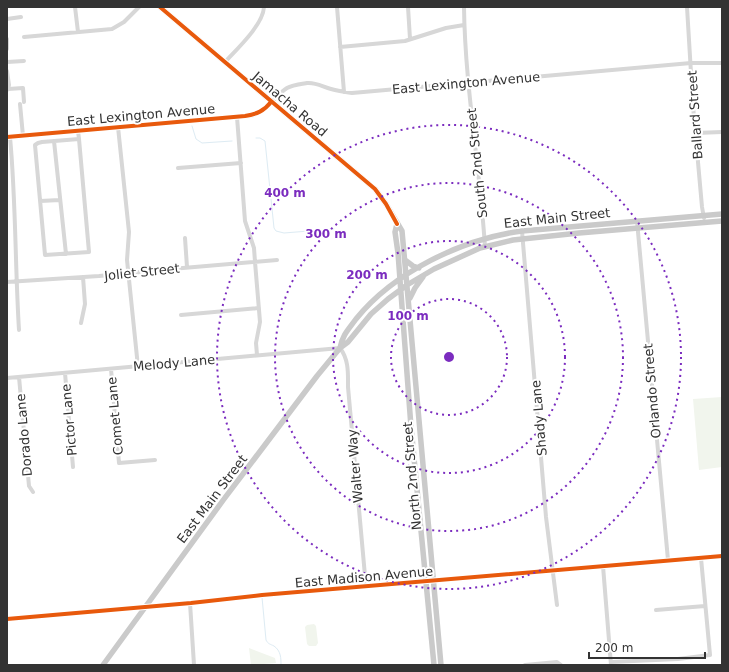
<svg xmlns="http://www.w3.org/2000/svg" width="729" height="672" font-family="'DejaVu Sans',sans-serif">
  <rect width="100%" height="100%" fill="#fff"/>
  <path fill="#f1f5ed" d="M 722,397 L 722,467 L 699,470 L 693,399 Z
    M 314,624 L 316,626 L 318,643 L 316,646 L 309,646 L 307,644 L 305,627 L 307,625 Z
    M 249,648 L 275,658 L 276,663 L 251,665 Z"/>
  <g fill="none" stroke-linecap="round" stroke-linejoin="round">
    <path stroke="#ddebf3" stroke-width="1" d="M 192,126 L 196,139 L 202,143 L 232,141
      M 256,138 L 260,138 L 265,141 L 274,228 L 276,231 L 284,233 L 334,229
      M 262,597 L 266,640 C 268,644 270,644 274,646 C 281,651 281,658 281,665"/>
    <path stroke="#d7d7d7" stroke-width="4" d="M 75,7 L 78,32
      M 337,7 L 344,92
      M 408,7 L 410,39
      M 464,7 C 465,87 480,167 485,247
      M 687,7 L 693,106 L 702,207 L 704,218
      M 7,19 L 21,17
      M 24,37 L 112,29 L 124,22 L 139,7
      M 7,39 L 7,49
      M 340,47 L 405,41 L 446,28 L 464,25
      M 7,62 L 24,61
      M 225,62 C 237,49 263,25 264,7
      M 7,71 L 9,85 L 7,90
      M 8,89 L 23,88 L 24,102
      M 20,104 L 23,136
      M 237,117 L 245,221 L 254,248 L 255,262 L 260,322 L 256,343 L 257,355
      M 118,127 L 129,232 L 127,260 L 138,367
      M 78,131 L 79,139 L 89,252 L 45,255 L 35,145 L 38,143 L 42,142 L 79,139
      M 696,133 L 722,132
      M 7,137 L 250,116 C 267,112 273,97 287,88 C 292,85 301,84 307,83 C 316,82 323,87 331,89 C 338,91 345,92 352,93 L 691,63 L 722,63
      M 10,137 C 16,201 15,266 19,330
      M 54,141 L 66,254
      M 178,168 L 241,163
      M 40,201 L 60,200
      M 637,221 L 668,560
      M 522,231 L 546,517 L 557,605
      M 185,238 L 187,267
      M 7,282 L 99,276 L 183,268 L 277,260
      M 181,315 L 259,308
      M 81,323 L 85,304 L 83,277
      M 111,369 L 119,463 L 155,460
      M 65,373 L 73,467
      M 19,377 L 29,486 L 33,492
      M 7,378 L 340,348 C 349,360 348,373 348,387 L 366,587
      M 603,566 L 611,665
      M 190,603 L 194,665
      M 656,610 L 705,606
      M 7,619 L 191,603 L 262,595 L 722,556
      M 611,662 L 678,659 L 710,655 L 701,558
      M 525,665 L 557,662 L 561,665"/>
    <path stroke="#cacaca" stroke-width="5.5" d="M 160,7 L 375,189 L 386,204 L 402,231 L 441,665
      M 397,224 L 395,232 L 398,253 L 411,427 L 434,665
      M 405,260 L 413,266 L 419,268
      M 410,298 L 415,288 L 423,277
      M 340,348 C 343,334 348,330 356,319 C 394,272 462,239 522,231 L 722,214
      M 103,665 L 224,499 L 317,376 L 340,348 L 348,342 L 371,314 L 388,299 L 407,285 L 434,269 L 480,248 L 513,240 L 579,233 L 722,221"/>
    <g stroke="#fff" stroke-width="6">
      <path id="cycleway" d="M 160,7 L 375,189 L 386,204 L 397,224
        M 7,137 L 245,116 C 257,114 264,111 271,102
        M 7,619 L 191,603 L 262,595 L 722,556"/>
    </g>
    <use href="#cycleway" stroke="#e8590c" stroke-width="4"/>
  </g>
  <g fill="none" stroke="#7b2cbf" stroke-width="2" stroke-dasharray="2 4">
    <circle cx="449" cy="357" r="58"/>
    <circle cx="449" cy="357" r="116"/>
    <circle cx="449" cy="357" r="174"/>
    <circle cx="449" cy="357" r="232"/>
  </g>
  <g text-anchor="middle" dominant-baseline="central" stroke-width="4" stroke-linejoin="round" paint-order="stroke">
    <g font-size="13" fill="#333" stroke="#fff">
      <text transform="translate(466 83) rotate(-5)">East Lexington Avenue</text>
      <text transform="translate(290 104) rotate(40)">Jamacha Road</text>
      <text transform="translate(141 115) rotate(-5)">East Lexington Avenue</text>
      <text transform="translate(695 115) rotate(-94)">Ballard Street</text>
      <text transform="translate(477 163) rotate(-96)">South 2nd Street</text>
      <text transform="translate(557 218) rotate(-6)">East Main Street</text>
      <text transform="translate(142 272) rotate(-6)">Joliet Street</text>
      <text transform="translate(174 363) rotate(-5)">Melody Lane</text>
      <text transform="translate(652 391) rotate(-95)">Orlando Street</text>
      <text transform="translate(115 416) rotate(-95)">Comet Lane</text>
      <text transform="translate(539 418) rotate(-95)">Shady Lane</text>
      <text transform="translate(69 420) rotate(-95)">Pictor Lane</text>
      <text transform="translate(24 435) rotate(-95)">Dorado Lane</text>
      <text transform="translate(355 466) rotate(-95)">Walter Way</text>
      <text transform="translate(412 476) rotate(-95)">North 2nd Street</text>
      <text transform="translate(212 499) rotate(-53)">East Main Street</text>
      <text transform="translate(364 577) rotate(-5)">East Madison Avenue</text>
    </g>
  </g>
  <circle cx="449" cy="357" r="6" fill="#7b2cbf" stroke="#fff" stroke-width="2"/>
  <g font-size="12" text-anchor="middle" font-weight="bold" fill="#7b2cbf" stroke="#fff" stroke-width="4" stroke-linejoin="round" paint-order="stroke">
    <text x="285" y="197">400 m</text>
    <text x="326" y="238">300 m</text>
    <text x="367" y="279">200 m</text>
    <text x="408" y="320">100 m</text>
  </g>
  <rect width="729" height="672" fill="none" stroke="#333333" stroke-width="16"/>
  <path d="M589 652v6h116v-6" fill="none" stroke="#333333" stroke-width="2"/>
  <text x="595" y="652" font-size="12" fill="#333333" stroke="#ffffff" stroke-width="3" paint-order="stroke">200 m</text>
</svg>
